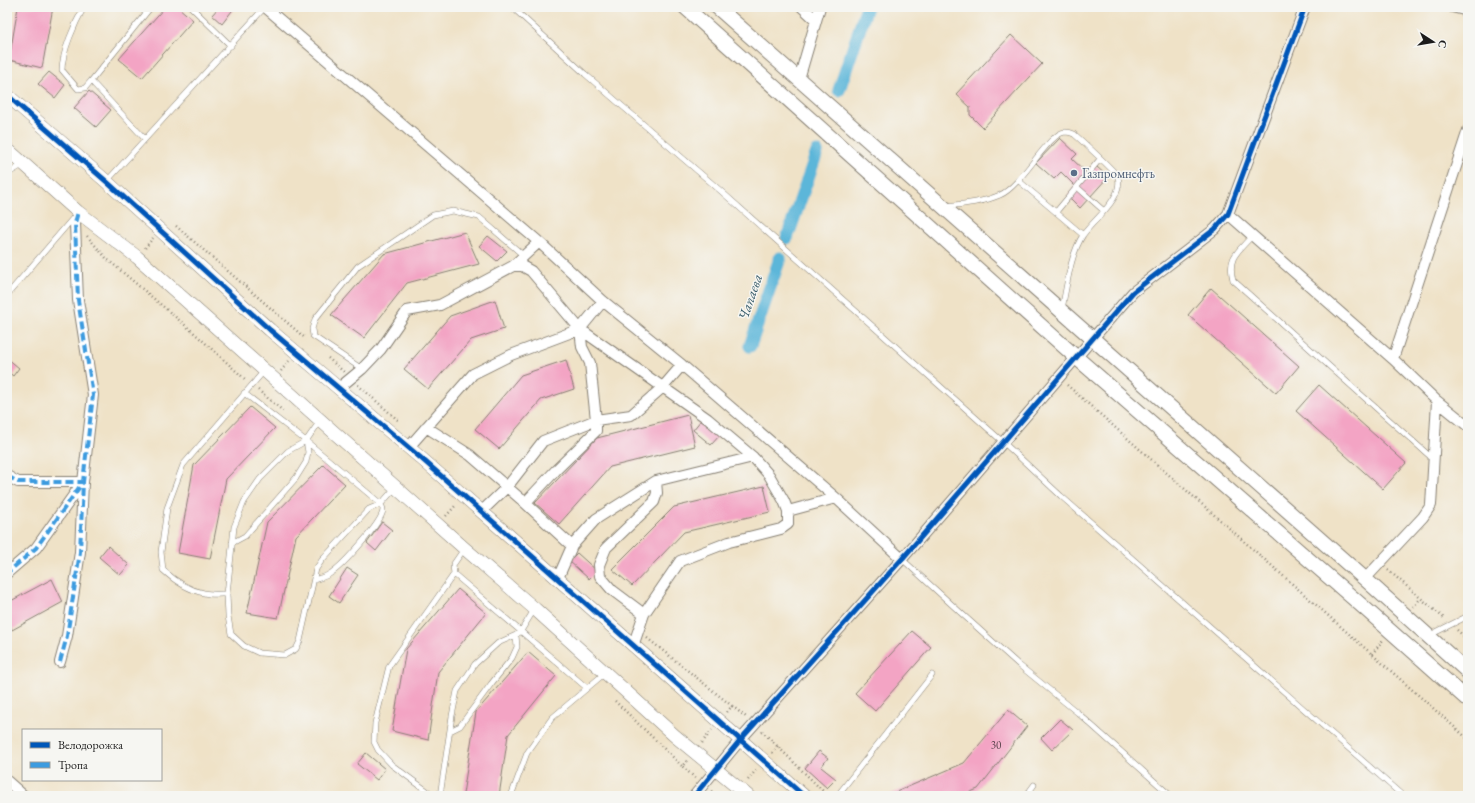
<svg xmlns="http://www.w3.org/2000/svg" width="1475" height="803" font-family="'EB Garamond',serif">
  <rect width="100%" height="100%" fill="#f6f6f2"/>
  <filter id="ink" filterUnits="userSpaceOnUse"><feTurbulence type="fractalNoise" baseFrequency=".025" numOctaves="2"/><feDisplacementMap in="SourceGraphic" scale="8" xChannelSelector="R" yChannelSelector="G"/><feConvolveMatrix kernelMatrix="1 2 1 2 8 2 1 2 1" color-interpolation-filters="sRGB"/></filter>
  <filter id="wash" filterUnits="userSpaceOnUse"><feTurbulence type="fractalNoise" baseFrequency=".012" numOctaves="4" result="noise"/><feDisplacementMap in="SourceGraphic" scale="16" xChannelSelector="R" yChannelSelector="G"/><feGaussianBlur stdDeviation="0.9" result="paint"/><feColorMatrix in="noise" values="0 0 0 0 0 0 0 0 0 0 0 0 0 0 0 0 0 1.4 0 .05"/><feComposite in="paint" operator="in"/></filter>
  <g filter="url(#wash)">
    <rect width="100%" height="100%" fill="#efe2c7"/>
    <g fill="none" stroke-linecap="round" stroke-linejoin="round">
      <path stroke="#5cb6d9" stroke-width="13" d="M 839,90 L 867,7
        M 787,238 L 817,152
        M 750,346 L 780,258"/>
    </g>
    <g id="blocks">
      <path fill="#f3a4c4" d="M 18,7 L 53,7 L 42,68 L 9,60 Z
        M 165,7 L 178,7 L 193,20 L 142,78 L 119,59 Z
        M 219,7 L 235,7 L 222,24 L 212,15 Z
        M 1011,35 L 1042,64 L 983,128 L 970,115 L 970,107 L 956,94 Z
        M 49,72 L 65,85 L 55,98 L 38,84 Z
        M 89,91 L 111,110 L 96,127 L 74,108 Z
        M 1060,138 L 1077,154 L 1072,159 L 1088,174 L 1096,166 L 1108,177 L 1080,208 L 1068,196 L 1076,187 L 1061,172 L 1054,179 L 1036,163 Z
        M 465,232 L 479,264 L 407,283 L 364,338 L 331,315 L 384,254 Z
        M 488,236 L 507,251 L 497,261 L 479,246 Z
        M 1211,288 L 1299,366 L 1276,393 L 1188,315 Z
        M 495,300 L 504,329 L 471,340 L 428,389 L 404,369 L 450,316 Z
        M 7,358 L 19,368 L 13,376 L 7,371 Z
        M 566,360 L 574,389 L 541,400 L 499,449 L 475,429 L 521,375 Z
        M 1319,385 L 1406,463 L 1383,489 L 1296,411 Z
        M 250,407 L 275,428 L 226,479 L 210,559 L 178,553 L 194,465 Z
        M 688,415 L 695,446 L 610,467 L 559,524 L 535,503 L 597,438 Z
        M 701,420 L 720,435 L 711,445 L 693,430 Z
        M 323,465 L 345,484 L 296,536 L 278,618 L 247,613 L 267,522 Z
        M 764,486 L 770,512 L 684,532 L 632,586 L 612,569 L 674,507 Z
        M 382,522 L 392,530 L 376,551 L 367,543 Z
        M 108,546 L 129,565 L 120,575 L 99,557 Z
        M 577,553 L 597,571 L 589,579 L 569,561 Z
        M 347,568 L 358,575 L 339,603 L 329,596 Z
        M 52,579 L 63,602 L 12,630 L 7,620 L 7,603 Z
        M 458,589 L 486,613 L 438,672 L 428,740 L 392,731 L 406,649 Z
        M 912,631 L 931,647 L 875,711 L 855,693 Z
        M 528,652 L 556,676 L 508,735 L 499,796 L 469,796 L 463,794 L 476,712 Z
        M 1008,710 L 1027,726 L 978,789 L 960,796 L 889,796 L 889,795 L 964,763 Z
        M 1060,719 L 1073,730 L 1052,750 L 1041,738 Z
        M 819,751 L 828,758 L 821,767 L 836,779 L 827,788 L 805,768 Z
        M 366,753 L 385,769 L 377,780 L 357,764 Z"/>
    </g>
  </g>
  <g filter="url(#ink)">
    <use href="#blocks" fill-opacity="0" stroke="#867f72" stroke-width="1"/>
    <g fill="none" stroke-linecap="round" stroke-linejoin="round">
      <g stroke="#867f72" stroke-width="6">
        <path id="service" d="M 84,7 C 75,23 62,52 62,70 L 78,89 L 85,88 L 91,81
          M 191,7 L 231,46
          M 512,7 L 585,74 L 722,192 L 1003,442 L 1061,496 L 1403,796
          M 145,139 L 91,81 L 151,7
          M 7,174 L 24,164
          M 107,181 L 265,7
          M 1019,181 L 1083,235
          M 1077,187 L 1104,211
          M 946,206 C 964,204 984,202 1000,195 C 1022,186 1048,133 1065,132 C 1068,132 1072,133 1074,134 C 1081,140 1116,172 1118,177 C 1124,198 1094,219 1083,235 C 1070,255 1067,286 1062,309
          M 1056,212 L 1100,159
          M 1252,236 C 1238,252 1227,257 1233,280 L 1433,459
          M 7,295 L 74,217
          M 362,369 L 313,336 L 312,329 L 315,319 L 358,266 L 433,215 L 453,211 L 479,217 L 524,256
          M 244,393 L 306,441 L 381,504 C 382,506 383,508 383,510 C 382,523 342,566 331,573 C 326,577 320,578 314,580
          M 320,421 L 306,441 L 288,451 L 260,479 L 244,502 L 234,527 L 227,594 L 228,616 L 231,634 L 244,646 L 259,653 L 285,655 L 296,649 L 300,641 L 316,569 L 322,560 L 369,509 L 381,504 L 395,488
          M 232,543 L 245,536 L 296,478 L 306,462 L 308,452 L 306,441
          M 902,559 L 961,613 L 1019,665 L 1078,713 L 1171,796
          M 454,574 L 587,688
          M 227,594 C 220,594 211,595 204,593 C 188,590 175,581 163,570 L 161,552 L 167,508 L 183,465 L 264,371
          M 1430,635 L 1468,616
          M 450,731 L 460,726 L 491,684 L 512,658 L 517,647 L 516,635
          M 434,796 L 392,765 L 378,750 L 374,742 L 375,723 L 389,666 L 454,574 L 453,565 L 464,549
          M 440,796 L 452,716 L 457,691 L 475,664 L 498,643 L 516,635 L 521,631 L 534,610
          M 511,796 L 527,753 L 552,718 L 605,673
          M 837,796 L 932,675
          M 1026,796 L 1034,785"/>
      </g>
      <g stroke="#867f72" stroke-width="12">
        <path id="minor" d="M 265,7 L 539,242 L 603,301 L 682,365 L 836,498 L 902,559
          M 802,7 L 816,20
          M 1452,7 L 1468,11
          M 799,79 L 820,7
          M 1468,130 L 1393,359 L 1437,401 L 1468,426
          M 1228,214 L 1393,359
          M 513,266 L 522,266 L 531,271 L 580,329 L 708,419 L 753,457 L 769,475 L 784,501 L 788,511 L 788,524 L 781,529 L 729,542 L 680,561 L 644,614 L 633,646
          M 580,329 L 582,347 L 590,363 L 596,420 L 596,431 L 556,470 L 528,500 L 523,501 L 507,487 L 543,441 L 596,420 L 631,415 L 663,387 L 682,365
          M 339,388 L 362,369 L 381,349 L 407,311 L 440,305 L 513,266 L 539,242
          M 426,427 L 470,455 L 507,487 L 482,511
          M 409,447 L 473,374 L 511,355 L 580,329 L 603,301
          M 7,476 L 18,482 L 83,482 L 36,548 L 7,573
          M 523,501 L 572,546
          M 788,511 L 836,498
          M 558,578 L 572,546 L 596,519 L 656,481 L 753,457
          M 1365,579 L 1423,517 L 1431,505 L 1437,401
          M 644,614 L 612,590 L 600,576 L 599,565 L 606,548 L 654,502 L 657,493 L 656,481
          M 60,662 L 67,636 L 80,552 L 83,482 L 93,395 L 78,300 L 75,223 L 78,212
          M 7,781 L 24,796
          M 694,796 L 741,739 L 902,559 L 1133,292 L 1215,229 L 1228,214 L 1305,7"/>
      </g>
      <g stroke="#867f72" stroke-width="14">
        <path id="tertiary" d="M 7,95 L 107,182 L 270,330 L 422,459 L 804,796
          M 7,149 L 78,212 L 137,257 L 464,548 L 535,609 L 675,736 L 748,796"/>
      </g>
      <g stroke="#867f72" stroke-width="16">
        <path id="secondary" d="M 685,7 L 1077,358 L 1361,605 L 1468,700
          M 717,7 L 1365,579 L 1468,672"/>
      </g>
      <path stroke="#867f72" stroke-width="2.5" stroke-dasharray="1 3" stroke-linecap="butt" d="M 176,226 L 305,338
        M 87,236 L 107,259 L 192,331 L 246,380
        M 145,248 L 153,238
        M 328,358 L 344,372
        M 281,371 L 289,361
        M 358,385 L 399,421
        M 1067,385 L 1468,739
        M 258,390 L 283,411
        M 446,516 L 456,505
        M 1388,570 L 1445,619
        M 1413,607 L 1421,598
        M 1457,630 L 1468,640
        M 647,638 L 732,706
        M 1372,654 L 1383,640
        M 615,701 L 682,766
        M 727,712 L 732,706 L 746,717
        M 762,731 L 828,796
        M 702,743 L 712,730
        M 772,753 L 778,746
        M 687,761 L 682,766 L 695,778
        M 748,780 L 756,770
        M 711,791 L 717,796"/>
      <use href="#service" stroke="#fff" stroke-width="5"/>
      <use href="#minor" stroke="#fff" stroke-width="10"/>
      <use href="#tertiary" stroke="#fff" stroke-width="13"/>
      <use href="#secondary" stroke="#fff" stroke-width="14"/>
      <path stroke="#3c9bdf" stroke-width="4" stroke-dasharray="8 4" stroke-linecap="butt" d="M 7,476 L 18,482 L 83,482 L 36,548 L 7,573
        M 60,662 L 67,636 L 80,552 L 83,482 L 93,395 L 78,300 L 75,223 L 78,212"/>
      <g stroke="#f6f6f2" stroke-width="8">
        <path id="cycleway" d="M 7,95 L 107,182 L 270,330 L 422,459 L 804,796
          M 694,796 L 741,739 L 902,559 L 1133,292 L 1215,229 L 1228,214 L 1305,7"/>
      </g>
      <use href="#cycleway" stroke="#0057b8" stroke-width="5"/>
    </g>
  </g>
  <circle fill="#5c6f8a" stroke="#f6f6f2" stroke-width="1.5" cx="1074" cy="173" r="4"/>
  <g text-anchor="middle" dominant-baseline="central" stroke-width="3" stroke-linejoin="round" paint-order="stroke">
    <g font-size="11" fill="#523e46">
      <text x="996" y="745">30</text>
    </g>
    <g font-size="13" fill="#4e5e75" stroke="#f6f6f2" text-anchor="start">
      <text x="1082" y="173">Газпромнефть</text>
    </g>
    <g font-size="14" font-style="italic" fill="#365a68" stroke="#f6f6f2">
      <text transform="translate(750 297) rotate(-71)">Чапаева</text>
    </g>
  </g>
  <rect width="1475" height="803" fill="none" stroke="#f6f6f2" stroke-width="24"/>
  <rect x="22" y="729" width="140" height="52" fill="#f6f6f2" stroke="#9f9f9c"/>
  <rect x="30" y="742" width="20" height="6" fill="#0057b8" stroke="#9f9f9c"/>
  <text x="58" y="749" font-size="12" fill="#1c1c1c">Велодорожка</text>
  <rect x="30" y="762" width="20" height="6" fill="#3c9bdf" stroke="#9f9f9c"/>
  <text x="58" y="769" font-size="12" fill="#1c1c1c">Тропа</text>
  <g transform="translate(1433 42) rotate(102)" stroke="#f6f6f2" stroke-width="3" paint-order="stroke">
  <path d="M0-3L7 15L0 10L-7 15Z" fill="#1c1c1c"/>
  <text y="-6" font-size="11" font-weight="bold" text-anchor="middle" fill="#1c1c1c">С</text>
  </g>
</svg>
